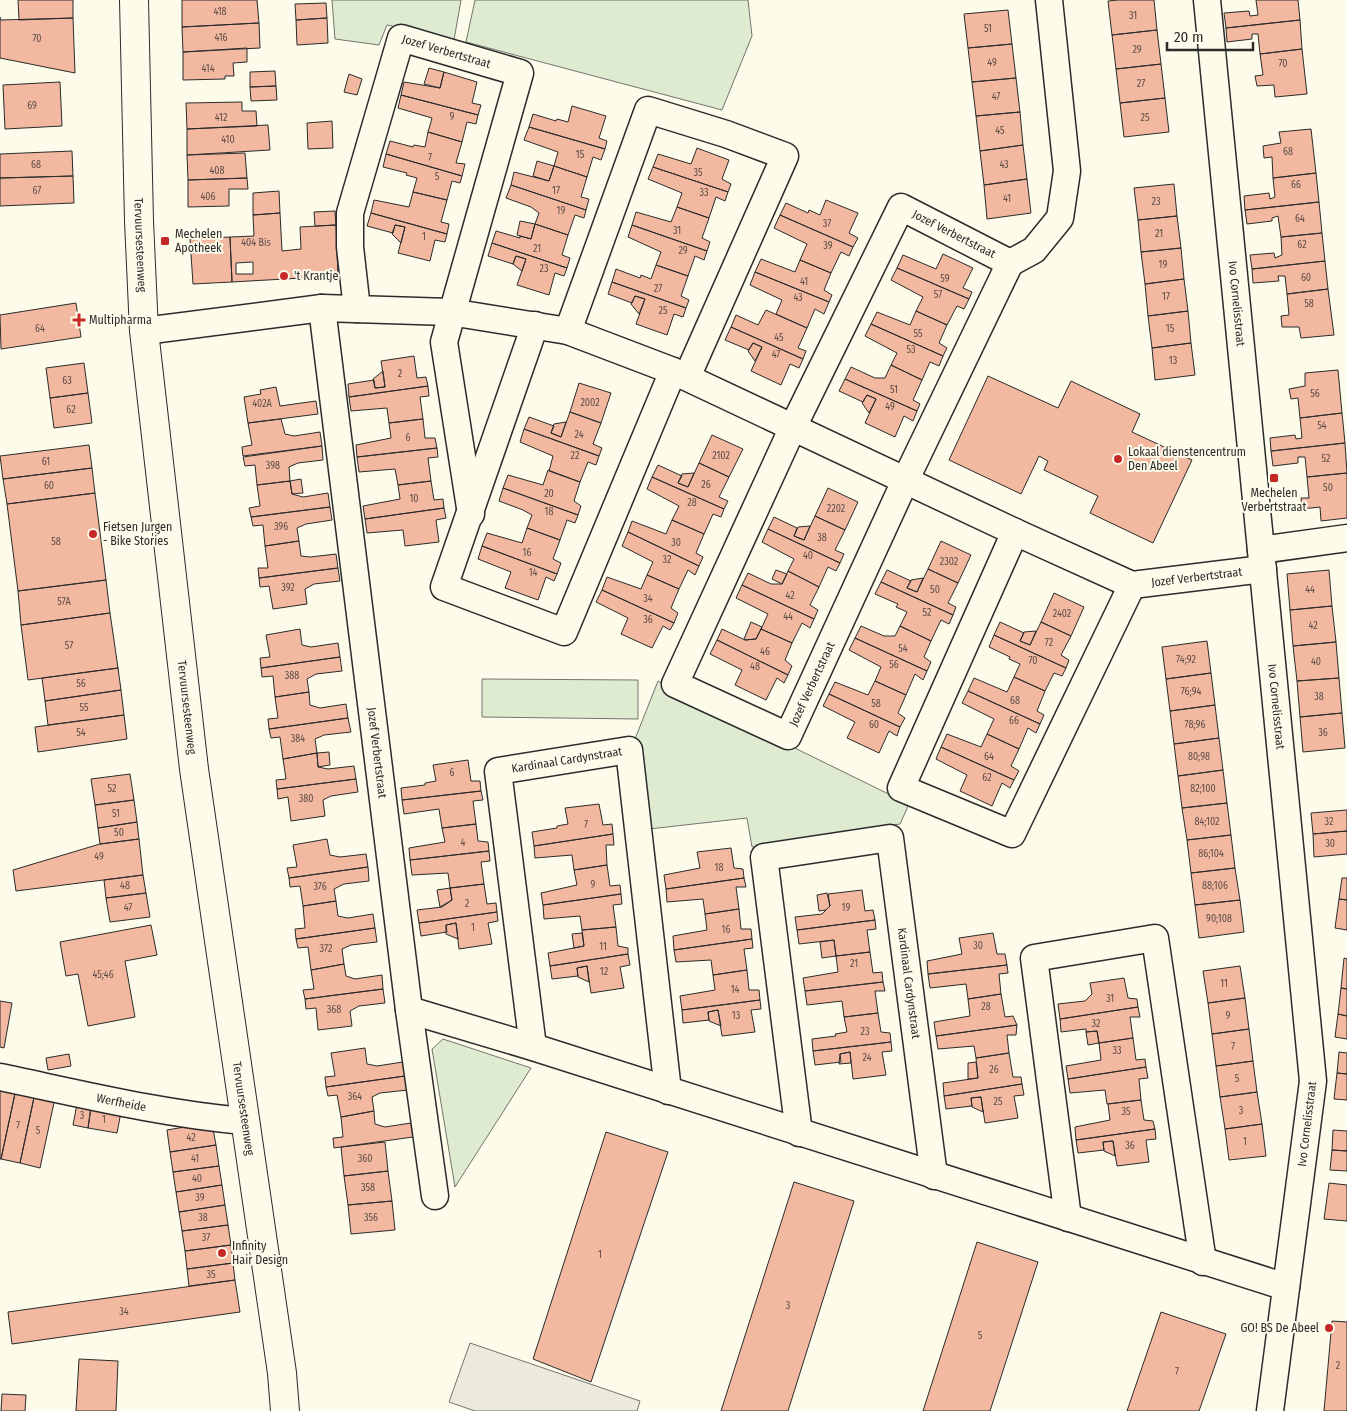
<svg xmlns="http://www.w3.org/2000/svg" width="1347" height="1411" font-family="'Fira Sans Condensed',sans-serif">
  <rect width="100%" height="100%" fill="#fdfbea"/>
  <path fill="#deebd1" stroke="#74746e" d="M 332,0 L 461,0 L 454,40 L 387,25 L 379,45 L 335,39 Z
    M 475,0 L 748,0 L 752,36 L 722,110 L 466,42 Z
    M 482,679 L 638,680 L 638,719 L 482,717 Z
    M 658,681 L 909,804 L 900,824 L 752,847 L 747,818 L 649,829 L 635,739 Z
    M 443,1039 L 531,1068 L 455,1187 L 432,1049 Z"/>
  <path fill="#eceadb" stroke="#74746e" d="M 470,1343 L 640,1401 L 637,1411 L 475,1411 L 449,1402 Z"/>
  <path fill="#f2b8a0" stroke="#2b2b2b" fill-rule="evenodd" d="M 18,0 L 73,0 L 73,18 L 19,20 Z
    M 182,0 L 257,0 L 259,23 L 182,27 Z
    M 1118,0 L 1154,0 L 1157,30 L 1112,35 L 1108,1 Z
    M 1256,0 L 1298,0 L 1300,20 L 1226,28 L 1224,13 L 1249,11 L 1250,16 L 1258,15 Z
    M 326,3 L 327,18 L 296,20 L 295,4 Z
    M 1008,10 L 1012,44 L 968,48 L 964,14 Z
    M 0,17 L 0,20 L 73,18 L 75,73 L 0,58 Z
    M 327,18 L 328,43 L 297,45 L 296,20 Z
    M 1300,20 L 1302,49 L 1260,54 L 1258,34 L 1252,34 L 1252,39 L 1227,42 L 1226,28 Z
    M 259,23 L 260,48 L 183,52 L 182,27 Z
    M 1157,30 L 1161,64 L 1116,69 L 1112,35 Z
    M 1012,44 L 1016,78 L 972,82 L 968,48 Z
    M 247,48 L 247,62 L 233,63 L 234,76 L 225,76 L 225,79 L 183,80 L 183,52 Z
    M 1302,49 L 1307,94 L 1275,97 L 1274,85 L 1257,86 L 1255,76 L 1263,75 L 1260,54 Z
    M 1161,64 L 1165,98 L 1120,103 L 1116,69 Z
    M 429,68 L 444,72 L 440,88 L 424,84 Z
    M 275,71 L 276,86 L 250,87 L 250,72 Z
    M 444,72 L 477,82 L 472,103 L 481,105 L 478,115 L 401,95 L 404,82 L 440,88 Z
    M 349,74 L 362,79 L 357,95 L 344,92 Z
    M 1016,78 L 1020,112 L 976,116 L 972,82 Z
    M 60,82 L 62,126 L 5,129 L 3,85 Z
    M 276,86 L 277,100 L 251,101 L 250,87 Z
    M 401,95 L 478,115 L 476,124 L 467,122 L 462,142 L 428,132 L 432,118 L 398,108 Z
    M 1165,98 L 1169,132 L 1124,137 L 1120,103 Z
    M 242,102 L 242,111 L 256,111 L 257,126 L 187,129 L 186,103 Z
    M 572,106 L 606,116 L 599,138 L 607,141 L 605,149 L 529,127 L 533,114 L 556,121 L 557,119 L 568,122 Z
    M 1020,112 L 1023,145 L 980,151 L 976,116 Z
    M 332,121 L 333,148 L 308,149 L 307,123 Z
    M 268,125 L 270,150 L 187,155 L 187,129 Z
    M 529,127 L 605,149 L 601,160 L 593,157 L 587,177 L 554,166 L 558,152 L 524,140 Z
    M 1311,129 L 1316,173 L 1273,178 L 1272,157 L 1264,158 L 1263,146 L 1281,143 L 1279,132 Z
    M 428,132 L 462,142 L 456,163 L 465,164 L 462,176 L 386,154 L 390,141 L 413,147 L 414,145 L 425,147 Z
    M 1023,145 L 1027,179 L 984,185 L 980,151 Z
    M 697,148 L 729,160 L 722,179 L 731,184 L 728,192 L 653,167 L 658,154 L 691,164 Z
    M 72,151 L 73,176 L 0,178 L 0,154 Z
    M 245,153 L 247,178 L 188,180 L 187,155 Z
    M 386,154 L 462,176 L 460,183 L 452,181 L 447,200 L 413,192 L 417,178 L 406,175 L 407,173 L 383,167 Z
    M 537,161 L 554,166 L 549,181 L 533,176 Z
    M 554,166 L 587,177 L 581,197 L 589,199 L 586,210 L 511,185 L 514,172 L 549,181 Z
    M 653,167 L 728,192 L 725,201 L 716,197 L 709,218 L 677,207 L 682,193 L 648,179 Z
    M 1316,173 L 1319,202 L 1245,210 L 1244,196 L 1269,193 L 1270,199 L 1275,197 L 1273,178 Z
    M 73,176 L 74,203 L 0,206 L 0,178 Z
    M 247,178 L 248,189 L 229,189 L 229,206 L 188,207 L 188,180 Z
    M 1027,179 L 1031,213 L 987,219 L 984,185 Z
    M 1174,184 L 1177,216 L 1138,220 L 1134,188 Z
    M 511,185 L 586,210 L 584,218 L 575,215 L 568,235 L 535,224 L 539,213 L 531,207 L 506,198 Z
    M 279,191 L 280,213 L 253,215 L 253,193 Z
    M 413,192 L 447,200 L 441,222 L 449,224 L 447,234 L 371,213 L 374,200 L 409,207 Z
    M 826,200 L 858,213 L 849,233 L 858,238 L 853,247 L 780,215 L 786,203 L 808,213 L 809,210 L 820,215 Z
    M 1319,202 L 1322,233 L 1281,237 L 1278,216 L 1272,218 L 1272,221 L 1247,224 L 1245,210 Z
    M 677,207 L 709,218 L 702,238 L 710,242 L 707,251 L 632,225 L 636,212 L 671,222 Z
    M 335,211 L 336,225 L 315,226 L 314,212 Z
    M 280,213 L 282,251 L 301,249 L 300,227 L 336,225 L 338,276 L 232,282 L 230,237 L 254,236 L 253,215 ZM 253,262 L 253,274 L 236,274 L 236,263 Z
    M 371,213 L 447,234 L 445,242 L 435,240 L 430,261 L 398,253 L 405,227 L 395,225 L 393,233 L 367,226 Z
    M 780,215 L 853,247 L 849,256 L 841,252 L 831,273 L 800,260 L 807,244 L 774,228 Z
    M 1177,216 L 1181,248 L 1141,252 L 1138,220 Z
    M 520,221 L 535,224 L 531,239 L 517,235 Z
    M 535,224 L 568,235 L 562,255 L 570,258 L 567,268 L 492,243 L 496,231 L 520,238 L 520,236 L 531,239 Z
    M 395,225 L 405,227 L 401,243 L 392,234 Z
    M 632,225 L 707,251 L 704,260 L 695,256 L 688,276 L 656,265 L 661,252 L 628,237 Z
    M 1322,233 L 1325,261 L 1252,269 L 1250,255 L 1274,253 L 1275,258 L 1282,255 L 1281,237 Z
    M 230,237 L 232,282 L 193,284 L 190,239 Z
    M 492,243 L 567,268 L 564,276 L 555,273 L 549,295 L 517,285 L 526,259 L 516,256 L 513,264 L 488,256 Z
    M 1181,248 L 1184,279 L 1145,284 L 1141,252 Z
    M 943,254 L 973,268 L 963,288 L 972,292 L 969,299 L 897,268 L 903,255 L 936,269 Z
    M 516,256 L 526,259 L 522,271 L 513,264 Z
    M 761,259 L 795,272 L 800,260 L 831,273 L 824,290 L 832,295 L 829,302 L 755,272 Z
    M 1325,261 L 1328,289 L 1287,294 L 1285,276 L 1278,276 L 1279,281 L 1253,283 L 1252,269 Z
    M 656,265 L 688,276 L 681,296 L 689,300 L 686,308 L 612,282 L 616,269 L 640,278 L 641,275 L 651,279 Z
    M 897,268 L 969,299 L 964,309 L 957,306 L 947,325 L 916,311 L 923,297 L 891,280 Z
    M 755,272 L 829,302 L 824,314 L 815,309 L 807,328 L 776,314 L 782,300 L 750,285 Z
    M 1184,279 L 1188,311 L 1148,316 L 1145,284 Z
    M 612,282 L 686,308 L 683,317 L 674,314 L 667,335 L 636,324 L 645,299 L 635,296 L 632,303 L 608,294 Z
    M 1328,289 L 1334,335 L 1301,338 L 1299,327 L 1282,327 L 1281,316 L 1289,315 L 1287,294 Z
    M 635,296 L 645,299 L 639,314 L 631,304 Z
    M 76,303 L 81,337 L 1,349 L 0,315 Z
    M 766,310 L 807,328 L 798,348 L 806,351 L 803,359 L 731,327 L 736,315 L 758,325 Z
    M 916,311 L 947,325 L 939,343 L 947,348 L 943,356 L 871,324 L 877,312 L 910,325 Z
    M 1188,311 L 1191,343 L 1152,348 L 1148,316 Z
    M 871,324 L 943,356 L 939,366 L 930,362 L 922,380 L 891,365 L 897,353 L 865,336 Z
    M 731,327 L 803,359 L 799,368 L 790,364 L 781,385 L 751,371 L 762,347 L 753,343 L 749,350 L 725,340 Z
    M 753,343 L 762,347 L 755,361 L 748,351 Z
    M 1191,343 L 1195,375 L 1155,380 L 1152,348 Z
    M 414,356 L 417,378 L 426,377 L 428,386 L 349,397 L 348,384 L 374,380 L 375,388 L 385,387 L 381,361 Z
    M 84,363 L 88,393 L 50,398 L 46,368 Z
    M 891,365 L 922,380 L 913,400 L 920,404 L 917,411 L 845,379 L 851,367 L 875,378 L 885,378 Z
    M 1338,370 L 1342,413 L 1300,418 L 1298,398 L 1291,399 L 1289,389 L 1305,386 L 1305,373 Z
    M 383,371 L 385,387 L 375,388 L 373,379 Z
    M 988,376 L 1058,408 L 1071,381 L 1140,414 L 1132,432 L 1192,460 L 1153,543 L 1090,513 L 1098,496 L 1044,470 L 1048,461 L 1039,456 L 1021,494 L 949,460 Z
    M 845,379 L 917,411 L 913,421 L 904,416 L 895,437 L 865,423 L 876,399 L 867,395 L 863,402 L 839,391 Z
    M 579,383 L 611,393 L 601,423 L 570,412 Z
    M 428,386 L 429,396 L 420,397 L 423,419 L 389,423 L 387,408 L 351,411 L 349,397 Z
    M 276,387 L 280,406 L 316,401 L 318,414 L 248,423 L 244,397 L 261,394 L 260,390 Z
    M 88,393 L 92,423 L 54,428 L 50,398 Z
    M 867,395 L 876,399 L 869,413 L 862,403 Z
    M 570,412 L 601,423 L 593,444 L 602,448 L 599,456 L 524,429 L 529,417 L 554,426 L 551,433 L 561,437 Z
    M 1342,413 L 1345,443 L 1271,451 L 1270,438 L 1295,435 L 1296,439 L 1302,438 L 1300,418 Z
    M 281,419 L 285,434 L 294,436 L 320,432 L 322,446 L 243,456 L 242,447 L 252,445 L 248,423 Z
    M 423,419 L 425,438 L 435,438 L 437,448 L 357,457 L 356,445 L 391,438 L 389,423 Z
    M 566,422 L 561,437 L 551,433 L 554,424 Z
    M 524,429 L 599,456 L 596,465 L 588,462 L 580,482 L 549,471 L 553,456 L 520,442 Z
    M 712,435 L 743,449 L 729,477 L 699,463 Z
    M 1345,443 L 1347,473 L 1307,477 L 1305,457 L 1298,457 L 1298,463 L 1273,466 L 1271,451 Z
    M 89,445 L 92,468 L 3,479 L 0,456 Z
    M 322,446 L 323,460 L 298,463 L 289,467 L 290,481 L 257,485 L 255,465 L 245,466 L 243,457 Z
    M 437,448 L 438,457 L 428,458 L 431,481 L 398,485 L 395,469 L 359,472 L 357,457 Z
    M 699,463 L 729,477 L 719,497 L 728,501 L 724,509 L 652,477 L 658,465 L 682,476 L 678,483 L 688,487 Z
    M 92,468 L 95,493 L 7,504 L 3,479 Z
    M 548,470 L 580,482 L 574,501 L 581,506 L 578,515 L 503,488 L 508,475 L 543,485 Z
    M 694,473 L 688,487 L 678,483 L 682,474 Z
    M 1347,473 L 1347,518 L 1321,521 L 1320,507 L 1302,509 L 1301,498 L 1309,498 L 1307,477 Z
    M 652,477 L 724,509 L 721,517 L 713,514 L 704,534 L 672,520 L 679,506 L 647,489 Z
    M 301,479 L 303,493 L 292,494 L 290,481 Z
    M 290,481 L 292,494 L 303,497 L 328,493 L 330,507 L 251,517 L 249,508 L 260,506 L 257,485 Z
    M 431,481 L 434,500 L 443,499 L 444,508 L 365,519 L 363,506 L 400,499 L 398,485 Z
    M 503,488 L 578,515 L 575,523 L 567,520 L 560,540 L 527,528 L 532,515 L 523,510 L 499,501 Z
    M 828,488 L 858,502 L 845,530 L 815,516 Z
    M 95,493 L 106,580 L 18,591 L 7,504 Z
    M 330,507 L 332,520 L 306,524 L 297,528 L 299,541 L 265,546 L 263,525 L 253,526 L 251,517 Z
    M 444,508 L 446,518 L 436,520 L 439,542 L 405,546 L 403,530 L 367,533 L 365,519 Z
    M 815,516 L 845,530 L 835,550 L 844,554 L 840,563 L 768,529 L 774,517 L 797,528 L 794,536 L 804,540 Z
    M 672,520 L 704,534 L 696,553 L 703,557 L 699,566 L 628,532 L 632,521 L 666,534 Z
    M 810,526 L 804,540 L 794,536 L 798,527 Z
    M 527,528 L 560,540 L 553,559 L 561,563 L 557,574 L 482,546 L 487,533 L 522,543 Z
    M 768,529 L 840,563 L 836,571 L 828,567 L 819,587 L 788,571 L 794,559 L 762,542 Z
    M 628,532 L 699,566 L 695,575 L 688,570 L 679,589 L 647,575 L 653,562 L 622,546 Z
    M 299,541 L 301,556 L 310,557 L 336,554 L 338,568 L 259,578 L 258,568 L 268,568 L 265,546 Z
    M 941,541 L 971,555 L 958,583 L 928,569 Z
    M 482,546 L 557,574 L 554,581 L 546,577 L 538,600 L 505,588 L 511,572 L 478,559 Z
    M 338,568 L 340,581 L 314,584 L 305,589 L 307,604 L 273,609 L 269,586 L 260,587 L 259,578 Z
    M 928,569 L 958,583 L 948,603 L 956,607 L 953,615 L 881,582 L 887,570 L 911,581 L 907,588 L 917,592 Z
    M 776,570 L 787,574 L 782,584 L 772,579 Z
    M 1329,570 L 1332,606 L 1290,610 L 1287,574 Z
    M 788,571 L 819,587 L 810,605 L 818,610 L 814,619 L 742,585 L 748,573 L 771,584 L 782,584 Z
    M 647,575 L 679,589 L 671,608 L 678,613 L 674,623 L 602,590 L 607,577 L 641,589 Z
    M 923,578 L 917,592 L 907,588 L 911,580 Z
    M 106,580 L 110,613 L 21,625 L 18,591 Z
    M 881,582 L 953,615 L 949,624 L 941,620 L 931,641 L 900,626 L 907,612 L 896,607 L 898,604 L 875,594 Z
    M 742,585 L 814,619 L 810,628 L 802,623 L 792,643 L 761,629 L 768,614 L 736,598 Z
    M 602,590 L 674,623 L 670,630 L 663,626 L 652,648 L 621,634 L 628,618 L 596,602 Z
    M 1054,593 L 1084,607 L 1071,636 L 1041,622 Z
    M 1332,606 L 1336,642 L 1293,646 L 1290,610 Z
    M 110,613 L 118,668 L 28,680 L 21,625 Z
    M 751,622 L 762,627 L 756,639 L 745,640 L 744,639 Z
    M 1000,622 L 1024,633 L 1020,641 L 1030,645 L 1041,622 L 1071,636 L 1061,655 L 1069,660 L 1066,668 L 994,635 Z
    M 861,626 L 884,636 L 895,636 L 900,626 L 931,641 L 924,657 L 931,662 L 927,671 L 855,638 Z
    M 300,629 L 302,645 L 311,647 L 338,643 L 340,657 L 261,668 L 260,658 L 270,657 L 266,635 Z
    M 722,629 L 745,640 L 756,639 L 761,629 L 792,643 L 785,660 L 792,666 L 788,675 L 717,640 Z
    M 1036,631 L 1030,645 L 1020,641 L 1024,632 Z
    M 994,635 L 1066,668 L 1062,676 L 1054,673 L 1045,691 L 1014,677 L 1020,664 L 1009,659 L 1010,657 L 989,647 Z
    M 855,638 L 927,671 L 923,680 L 915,674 L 906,695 L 875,681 L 881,667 L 849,650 Z
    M 717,640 L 788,675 L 784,683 L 777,678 L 766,700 L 735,685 L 742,670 L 710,654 Z
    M 1207,641 L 1211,673 L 1166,679 L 1162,647 Z
    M 1336,642 L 1339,678 L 1297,681 L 1293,646 Z
    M 340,657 L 342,671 L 316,674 L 307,679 L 309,692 L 275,697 L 273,676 L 262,677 L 261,668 Z
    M 118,668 L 121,690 L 45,701 L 42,678 Z
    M 1211,673 L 1215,705 L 1170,711 L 1166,679 Z
    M 1014,677 L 1045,691 L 1037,711 L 1044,715 L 1040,724 L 968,691 L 974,678 L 1007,692 Z
    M 1339,678 L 1342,713 L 1300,717 L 1297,681 Z
    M 875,681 L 906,695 L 898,713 L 905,718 L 900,727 L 829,694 L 835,682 L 868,695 Z
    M 121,690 L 124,715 L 48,725 L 45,701 Z
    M 968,691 L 1040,724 L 1036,733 L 1028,728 L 1019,749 L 987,734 L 994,719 L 962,703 Z
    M 309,692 L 310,705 L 320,708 L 346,704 L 348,718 L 269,729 L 268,719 L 278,718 L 275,697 Z
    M 829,694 L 900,727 L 897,736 L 889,731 L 879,753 L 847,738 L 855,722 L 823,706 Z
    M 1215,705 L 1219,738 L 1174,744 L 1170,711 Z
    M 1342,713 L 1345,748 L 1303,752 L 1300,717 Z
    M 124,715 L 127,739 L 38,752 L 35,727 Z
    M 348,718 L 351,732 L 324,735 L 315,739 L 317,753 L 283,759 L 280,737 L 271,738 L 269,729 Z
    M 947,734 L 981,747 L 987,734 L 1019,749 L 1011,766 L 1019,771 L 1014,780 L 941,747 Z
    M 1219,738 L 1223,770 L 1178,776 L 1174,744 Z
    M 941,747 L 1014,780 L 1010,788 L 1002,783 L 992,806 L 960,791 L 967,775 L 936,759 Z
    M 329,752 L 330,765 L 318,767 L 317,753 Z
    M 317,753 L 318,767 L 328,769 L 354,766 L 356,779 L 277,789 L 276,780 L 286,779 L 283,759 Z
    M 468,760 L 471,781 L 480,781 L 481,791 L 402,800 L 401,788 L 425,785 L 425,783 L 436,781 L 433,765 Z
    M 1223,770 L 1227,803 L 1182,808 L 1178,776 Z
    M 130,774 L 134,800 L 95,805 L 91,779 Z
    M 356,779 L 358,792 L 331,796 L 323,800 L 325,816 L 291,821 L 288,797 L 278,799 L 277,789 Z
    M 481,791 L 483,800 L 473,801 L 476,824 L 442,828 L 439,809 L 404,814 L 402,800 Z
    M 134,800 L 137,822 L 98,828 L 95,805 Z
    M 1227,803 L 1231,835 L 1187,840 L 1182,808 Z
    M 599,804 L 603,825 L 612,824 L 613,834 L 534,846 L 532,832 L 557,828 L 557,826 L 568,824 L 565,808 Z
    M 1347,810 L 1347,831 L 1313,834 L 1311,813 Z
    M 137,822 L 139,839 L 100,844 L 98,828 Z
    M 476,824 L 478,841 L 488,842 L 489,851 L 410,860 L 409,848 L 445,842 L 442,828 Z
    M 1347,831 L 1347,854 L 1314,857 L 1313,834 Z
    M 613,834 L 614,845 L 606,845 L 607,865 L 574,870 L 572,855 L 535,858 L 534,846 Z
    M 1231,835 L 1235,868 L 1191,873 L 1187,840 Z
    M 139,839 L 143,875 L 16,891 L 13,870 L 100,844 Z
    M 327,839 L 330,855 L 340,857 L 366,854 L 368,867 L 289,878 L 287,868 L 297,867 L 293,845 Z
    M 731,848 L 734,868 L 743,869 L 744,878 L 666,889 L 664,875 L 700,868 L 697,852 Z
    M 489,851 L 490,861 L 481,862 L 484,884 L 450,888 L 448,873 L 412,875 L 410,860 Z
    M 607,865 L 610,886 L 620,885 L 621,894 L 543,905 L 541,893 L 577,885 L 574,870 Z
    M 368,867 L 369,881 L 344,884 L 334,889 L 336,901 L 303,906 L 300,886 L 290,887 L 289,878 Z
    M 1235,868 L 1240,900 L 1195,905 L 1191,873 Z
    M 143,875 L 146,893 L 106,898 L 104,880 Z
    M 744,878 L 746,887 L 736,887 L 739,909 L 705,914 L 703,899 L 667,902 L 666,889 Z
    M 1342,878 L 1347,878 L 1347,900 L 1339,899 Z
    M 484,884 L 487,904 L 496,903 L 497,912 L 419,923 L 417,910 L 442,907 L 452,900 L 450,888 Z
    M 450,888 L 452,900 L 440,907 L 437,890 Z
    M 862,890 L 865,911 L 873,910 L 875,920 L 797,930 L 795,917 L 822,914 L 830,906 L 828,894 Z
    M 146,893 L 150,917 L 110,922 L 106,898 Z
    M 827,893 L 830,906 L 826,910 L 819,911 L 817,895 Z
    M 621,894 L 622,904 L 613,905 L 616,927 L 582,930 L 580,916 L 544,919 L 543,905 Z
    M 1339,899 L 1347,900 L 1347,930 L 1335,928 Z
    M 1240,900 L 1244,932 L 1199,938 L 1195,905 Z
    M 336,901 L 338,916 L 348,918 L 373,914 L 375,928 L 296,939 L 295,929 L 305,928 L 303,906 Z
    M 739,909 L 741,929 L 751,929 L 752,939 L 674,950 L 673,936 L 707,930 L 705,914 Z
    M 497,912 L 498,921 L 488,923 L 492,944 L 459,949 L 456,923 L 446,925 L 447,932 L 421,936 L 419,923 Z
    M 875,920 L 876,929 L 867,930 L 870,952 L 836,956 L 834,940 L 799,944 L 797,930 Z
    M 456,923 L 458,939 L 446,934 L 446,925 Z
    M 151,925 L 157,955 L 125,961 L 135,1017 L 88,1026 L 78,974 L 66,976 L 60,942 Z
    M 616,927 L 618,946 L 628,948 L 628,954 L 550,966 L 548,953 L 584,946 L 582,930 Z
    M 375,928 L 377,942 L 351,945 L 342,949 L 344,964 L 311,970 L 308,947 L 298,948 L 296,939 Z
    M 582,933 L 584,946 L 574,948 L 572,934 Z
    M 993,933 L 997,954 L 1005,954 L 1007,965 L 928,974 L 927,961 L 962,954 L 959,938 Z
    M 752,939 L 753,948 L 744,949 L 747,970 L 713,975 L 711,960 L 676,962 L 674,950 Z
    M 834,940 L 836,956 L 822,958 L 820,942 Z
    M 870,952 L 873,973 L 882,972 L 883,982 L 805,991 L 803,978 L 838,972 L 836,956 Z
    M 628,954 L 630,965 L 620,967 L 624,988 L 591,993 L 587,966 L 577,968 L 578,976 L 552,979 L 550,966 Z
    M 1344,958 L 1347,959 L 1347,989 L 1341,988 Z
    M 344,964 L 346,976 L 355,979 L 382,975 L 383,989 L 305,999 L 303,990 L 314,989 L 311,970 Z
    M 1007,965 L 1008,973 L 999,974 L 1001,994 L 968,999 L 966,984 L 930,988 L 928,974 Z
    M 587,966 L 589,982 L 578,977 L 577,968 Z
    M 1240,966 L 1245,998 L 1208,1003 L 1203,971 Z
    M 747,970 L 749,990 L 759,990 L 760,1000 L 682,1010 L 680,996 L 715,990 L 713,975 Z
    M 1124,978 L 1128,998 L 1137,999 L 1138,1007 L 1060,1019 L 1058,1004 L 1085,1001 L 1092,994 L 1090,983 Z
    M 883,982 L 885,991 L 875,991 L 878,1013 L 844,1017 L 842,1001 L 807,1005 L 805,991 Z
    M 1341,988 L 1347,989 L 1347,1016 L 1338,1014 Z
    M 383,989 L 385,1003 L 359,1006 L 350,1011 L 352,1026 L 318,1030 L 316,1008 L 306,1009 L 305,999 Z
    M 1001,994 L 1005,1017 L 1013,1016 L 1017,1025 L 936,1036 L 934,1022 L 970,1016 L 968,999 Z
    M 1245,998 L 1249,1029 L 1212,1034 L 1208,1003 Z
    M 760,1000 L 761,1009 L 751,1010 L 755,1032 L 722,1036 L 718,1010 L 708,1012 L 709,1020 L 683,1023 L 682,1010 Z
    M 0,1001 L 12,1003 L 4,1048 L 0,1047 Z
    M 1138,1007 L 1140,1017 L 1130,1017 L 1133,1038 L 1099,1043 L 1097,1031 L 1086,1032 L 1086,1029 L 1061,1032 L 1060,1019 Z
    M 718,1010 L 721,1026 L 709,1021 L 708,1012 Z
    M 878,1013 L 881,1032 L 890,1033 L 891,1042 L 813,1051 L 812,1039 L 836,1036 L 835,1034 L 847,1032 L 844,1017 Z
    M 1338,1014 L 1347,1016 L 1347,1039 L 1335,1037 Z
    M 1017,1025 L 1016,1035 L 1007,1035 L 1009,1053 L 976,1058 L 974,1046 L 938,1049 L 936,1036 Z
    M 1249,1029 L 1253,1061 L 1216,1066 L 1212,1034 Z
    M 1097,1031 L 1099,1043 L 1088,1045 L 1086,1032 Z
    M 1133,1038 L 1136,1060 L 1145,1059 L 1146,1067 L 1068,1079 L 1066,1066 L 1101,1060 L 1099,1043 Z
    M 891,1042 L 892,1051 L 882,1052 L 886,1075 L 853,1079 L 850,1052 L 840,1054 L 841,1062 L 815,1065 L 813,1051 Z
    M 365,1048 L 367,1064 L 377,1066 L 403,1062 L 405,1076 L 326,1087 L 325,1077 L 335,1076 L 331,1053 Z
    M 850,1052 L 851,1063 L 839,1064 L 840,1054 Z
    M 1339,1052 L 1347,1053 L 1347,1074 L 1337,1073 Z
    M 1009,1053 L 1013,1077 L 1021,1077 L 1022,1084 L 944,1096 L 943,1083 L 978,1078 L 976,1058 Z
    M 69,1054 L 71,1066 L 48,1070 L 46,1058 Z
    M 1253,1061 L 1257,1092 L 1220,1097 L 1216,1066 Z
    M 976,1062 L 978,1078 L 968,1079 L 968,1063 Z
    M 1146,1067 L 1148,1078 L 1139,1079 L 1141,1100 L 1107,1104 L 1105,1090 L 1070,1093 L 1068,1079 Z
    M 1337,1073 L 1347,1074 L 1347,1100 L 1334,1099 Z
    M 405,1076 L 408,1090 L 380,1093 L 372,1097 L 374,1111 L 341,1117 L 337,1095 L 328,1096 L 326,1087 Z
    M 1022,1084 L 1024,1095 L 1014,1096 L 1018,1118 L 985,1123 L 981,1097 L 971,1098 L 972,1106 L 946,1109 L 944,1096 Z
    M 0,1086 L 16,1089 L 1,1159 L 0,1159 Z
    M 16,1089 L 35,1093 L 20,1163 L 1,1159 Z
    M 1257,1092 L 1262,1124 L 1225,1129 L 1220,1097 Z
    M 35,1093 L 55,1098 L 40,1168 L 20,1163 Z
    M 981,1097 L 983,1112 L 972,1107 L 971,1098 Z
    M 1141,1100 L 1144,1120 L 1153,1121 L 1155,1129 L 1076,1140 L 1075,1127 L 1110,1120 L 1108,1104 Z
    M 77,1104 L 91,1107 L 88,1128 L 73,1125 Z
    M 91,1107 L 121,1112 L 117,1133 L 88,1128 Z
    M 374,1111 L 375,1124 L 385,1127 L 411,1123 L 413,1137 L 334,1148 L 333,1138 L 343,1137 L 341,1117 Z
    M 202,1124 L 213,1129 L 216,1145 L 170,1152 L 167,1130 Z
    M 1262,1124 L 1266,1156 L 1229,1160 L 1225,1129 Z
    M 1155,1129 L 1156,1139 L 1146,1140 L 1149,1162 L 1117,1166 L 1113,1141 L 1103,1142 L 1104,1150 L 1078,1153 L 1076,1140 Z
    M 1333,1130 L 1347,1131 L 1347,1151 L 1332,1150 Z
    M 606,1132 L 668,1152 L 591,1382 L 533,1359 Z
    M 1113,1141 L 1115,1156 L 1104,1151 L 1103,1142 Z
    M 385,1142 L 388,1171 L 344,1176 L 341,1147 Z
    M 216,1145 L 219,1166 L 173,1172 L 170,1152 Z
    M 1332,1150 L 1347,1151 L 1347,1171 L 1330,1170 Z
    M 219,1166 L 222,1185 L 176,1192 L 173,1172 Z
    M 388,1171 L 392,1201 L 348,1205 L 344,1176 Z
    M 794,1182 L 854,1201 L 788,1411 L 721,1411 Z
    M 1329,1183 L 1347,1185 L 1347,1221 L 1324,1219 Z
    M 222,1185 L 225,1205 L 179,1212 L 176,1192 Z
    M 392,1201 L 395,1230 L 351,1234 L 348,1205 Z
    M 225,1205 L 228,1225 L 182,1231 L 179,1212 Z
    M 228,1225 L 231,1245 L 185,1251 L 182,1231 Z
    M 977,1242 L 1038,1262 L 990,1411 L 923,1411 Z
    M 231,1245 L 233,1263 L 187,1269 L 185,1251 Z
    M 233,1263 L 235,1280 L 189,1286 L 187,1269 Z
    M 235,1280 L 240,1312 L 12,1344 L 8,1312 Z
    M 1161,1312 L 1226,1334 L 1199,1411 L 1127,1411 Z
    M 1332,1321 L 1347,1322 L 1347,1411 L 1324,1411 Z
    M 79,1359 L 118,1361 L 116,1411 L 76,1411 Z
    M 2,1394 L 26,1395 L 25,1411 L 1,1411 Z"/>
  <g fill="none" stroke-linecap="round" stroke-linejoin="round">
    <g stroke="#2b2b2b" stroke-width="29">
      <g id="street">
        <path id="s1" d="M 1207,0 L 1313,1081 L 1270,1411"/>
        <path d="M 901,207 L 1010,263 L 905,481 L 788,736 L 675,684 L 793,427 Z"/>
        <path d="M 1010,263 L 1034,250 L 1060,218 L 1067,171 L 1049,0"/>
        <path id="s2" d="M 322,308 L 409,1010 L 435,1196"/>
        <path id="s3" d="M 357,309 L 350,247 L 350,213 L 401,38 L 520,73 L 444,342 L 471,514"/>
        <path d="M 535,325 L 444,587 L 564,632 L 673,371"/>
        <path id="s4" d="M 144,331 L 322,308 L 450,312 L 568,331 L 673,371 L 1015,532 L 1132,585 L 1263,569"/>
        <path d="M 568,331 L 648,110 L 726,134 L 785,156 L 687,377"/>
        <path d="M 1015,532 L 901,788 L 1012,834 L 1132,585"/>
        <path d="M 1261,550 L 1347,538"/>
        <path d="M 409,1010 L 533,1047 L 1286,1287"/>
        <path id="s5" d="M 533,1047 L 498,771 L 629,750 L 668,1091"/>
        <path id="s6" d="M 0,1077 C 81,1094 162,1114 244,1121"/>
        <path id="s7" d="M 799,1133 L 764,857 L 890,838 L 934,1176"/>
        <path d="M 1068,1218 L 1034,958 L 1155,938 L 1203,1262"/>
      </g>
    </g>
    <g stroke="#2b2b2b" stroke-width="30">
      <g id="secondary">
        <path id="s8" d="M 134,0 L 139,221 L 144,331 L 194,769 L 282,1373 L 285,1411"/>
      </g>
    </g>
    <use href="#street" stroke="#fdfbea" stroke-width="26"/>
    <use href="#secondary" stroke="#fdfbea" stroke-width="28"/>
  </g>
  <g fill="#c62828" stroke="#fdfbea" stroke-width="2">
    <rect x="160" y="236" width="10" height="10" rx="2.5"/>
    <circle cx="284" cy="276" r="5"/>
    <path d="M76.5 312.5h5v5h5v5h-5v5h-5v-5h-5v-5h5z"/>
    <circle cx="1118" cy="459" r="5"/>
    <rect x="1269" y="473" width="10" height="10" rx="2.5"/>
    <circle cx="93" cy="534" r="5"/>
    <circle cx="222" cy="1253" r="5"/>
    <circle cx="1329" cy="1328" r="5"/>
  </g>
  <g text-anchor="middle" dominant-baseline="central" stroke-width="4" stroke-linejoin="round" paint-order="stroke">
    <g font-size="10" fill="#5d4e48">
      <text x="220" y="12">418</text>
      <text x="1133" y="16">31</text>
      <text x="988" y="29">51</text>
      <text x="221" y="38">416</text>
      <text x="37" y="39">70</text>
      <text x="1137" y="50">29</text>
      <text x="992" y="63">49</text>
      <text x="1283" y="64">70</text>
      <text x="208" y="69">414</text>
      <text x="1141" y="84">27</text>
      <text x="996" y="97">47</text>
      <text x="32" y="106">69</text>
      <text x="452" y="117">9</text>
      <text x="221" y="118">412</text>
      <text x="1145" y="118">25</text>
      <text x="1000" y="131">45</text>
      <text x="228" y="140">410</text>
      <text x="1288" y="152">68</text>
      <text x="580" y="155">15</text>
      <text x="430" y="158">7</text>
      <text x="36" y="165">68</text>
      <text x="1004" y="165">43</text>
      <text x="217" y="171">408</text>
      <text x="698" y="173">35</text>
      <text x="437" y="177">5</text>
      <text x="1296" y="185">66</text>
      <text x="37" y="191">67</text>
      <text x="556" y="191">17</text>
      <text x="704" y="193">33</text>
      <text x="208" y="197">406</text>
      <text x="1007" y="199">41</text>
      <text x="1156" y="202">23</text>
      <text x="561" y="211">19</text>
      <text x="1300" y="219">64</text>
      <text x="827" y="224">37</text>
      <text x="677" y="231">31</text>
      <text x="1159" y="234">21</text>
      <text x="424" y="237">1</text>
      <text x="256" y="243">404 Bis</text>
      <text x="1302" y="245">62</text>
      <text x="828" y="246">39</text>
      <text x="537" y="249">21</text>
      <text x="683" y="251">29</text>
      <text x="1163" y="265">19</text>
      <text x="544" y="269">23</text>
      <text x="1306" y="278">60</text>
      <text x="945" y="279">59</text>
      <text x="804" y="282">41</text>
      <text x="658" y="289">27</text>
      <text x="938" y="295">57</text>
      <text x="1166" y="297">17</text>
      <text x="798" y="298">43</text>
      <text x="1309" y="304">58</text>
      <text x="663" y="311">25</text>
      <text x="40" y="329">64</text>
      <text x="1170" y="329">15</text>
      <text x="918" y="334">55</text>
      <text x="779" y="338">45</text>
      <text x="911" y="350">53</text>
      <text x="776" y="355">47</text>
      <text x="1173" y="361">13</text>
      <text x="400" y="374">2</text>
      <text x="67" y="381">63</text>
      <text x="894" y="390">51</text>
      <text x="1315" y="394">56</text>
      <text x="590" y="403">2002</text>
      <text x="262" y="404">402A</text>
      <text x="890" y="407">49</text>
      <text x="71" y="410">62</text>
      <text x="1322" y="426">54</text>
      <text x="579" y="435">24</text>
      <text x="408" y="438">6</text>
      <text x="575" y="456">22</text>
      <text x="721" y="456">2102</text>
      <text x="1326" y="459">52</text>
      <text x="46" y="462">61</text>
      <text x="273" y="466">398</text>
      <text x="706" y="485">26</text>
      <text x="49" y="486">60</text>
      <text x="1328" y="488">50</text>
      <text x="549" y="494">20</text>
      <text x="414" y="499">10</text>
      <text x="692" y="503">28</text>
      <text x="836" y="509">2202</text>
      <text x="549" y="512">18</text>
      <text x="281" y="527">396</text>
      <text x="822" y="538">38</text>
      <text x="56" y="542">58</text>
      <text x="676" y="543">30</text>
      <text x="527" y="553">16</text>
      <text x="808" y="556">40</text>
      <text x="667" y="560">32</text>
      <text x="949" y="562">2302</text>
      <text x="533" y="573">14</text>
      <text x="288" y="588">392</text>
      <text x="935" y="590">50</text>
      <text x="1310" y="590">44</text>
      <text x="790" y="596">42</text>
      <text x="648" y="599">34</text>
      <text x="64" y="602">57A</text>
      <text x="927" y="613">52</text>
      <text x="1062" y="614">2402</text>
      <text x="788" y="617">44</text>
      <text x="648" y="620">36</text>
      <text x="1313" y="626">42</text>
      <text x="1049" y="643">72</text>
      <text x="69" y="646">57</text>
      <text x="903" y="649">54</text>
      <text x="765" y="652">46</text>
      <text x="1186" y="660">74;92</text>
      <text x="1033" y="661">70</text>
      <text x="1316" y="662">40</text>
      <text x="894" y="665">56</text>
      <text x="755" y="667">48</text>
      <text x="292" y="676">388</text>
      <text x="81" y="684">56</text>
      <text x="1191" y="692">76;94</text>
      <text x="1319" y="697">38</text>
      <text x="1015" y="701">68</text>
      <text x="876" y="704">58</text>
      <text x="84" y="708">55</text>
      <text x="1014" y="721">66</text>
      <text x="874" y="725">60</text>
      <text x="1195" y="725">78;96</text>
      <text x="81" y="733">54</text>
      <text x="1323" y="733">36</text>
      <text x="298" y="739">384</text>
      <text x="989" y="757">64</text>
      <text x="1199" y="757">80;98</text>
      <text x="452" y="773">6</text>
      <text x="987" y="778">62</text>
      <text x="112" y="789">52</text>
      <text x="1203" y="789">82;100</text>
      <text x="306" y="799">380</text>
      <text x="116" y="814">51</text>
      <text x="1207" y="822">84;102</text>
      <text x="1329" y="822">32</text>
      <text x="586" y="825">7</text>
      <text x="119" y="833">50</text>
      <text x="463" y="843">4</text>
      <text x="1330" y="844">30</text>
      <text x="1211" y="854">86;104</text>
      <text x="99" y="857">49</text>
      <text x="719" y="868">18</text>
      <text x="593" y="885">9</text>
      <text x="125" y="886">48</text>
      <text x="1215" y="886">88;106</text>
      <text x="320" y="887">376</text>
      <text x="467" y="904">2</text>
      <text x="128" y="908">47</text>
      <text x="846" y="908">19</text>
      <text x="1219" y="919">90;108</text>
      <text x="473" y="928">1</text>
      <text x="726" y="930">16</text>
      <text x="978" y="946">30</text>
      <text x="603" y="947">11</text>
      <text x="326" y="949">372</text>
      <text x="854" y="964">21</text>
      <text x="604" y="972">12</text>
      <text x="103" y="975">45;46</text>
      <text x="1224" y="984">11</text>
      <text x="735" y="990">14</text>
      <text x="1110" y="999">31</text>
      <text x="986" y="1007">28</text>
      <text x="334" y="1010">368</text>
      <text x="736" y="1016">13</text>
      <text x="1228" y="1016">9</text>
      <text x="1096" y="1024">32</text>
      <text x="865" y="1032">23</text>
      <text x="1233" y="1047">7</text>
      <text x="1117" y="1051">33</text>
      <text x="867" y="1058">24</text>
      <text x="994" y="1070">26</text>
      <text x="1237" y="1079">5</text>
      <text x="355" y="1097">364</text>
      <text x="998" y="1102">25</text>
      <text x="1241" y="1111">3</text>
      <text x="1126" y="1112">35</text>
      <text x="82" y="1116">3</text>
      <text x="104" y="1120">1</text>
      <text x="18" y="1126">7</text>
      <text x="38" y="1131">5</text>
      <text x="191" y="1138">42</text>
      <text x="1245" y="1142">1</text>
      <text x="1130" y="1146">36</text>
      <text x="195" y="1159">41</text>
      <text x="365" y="1159">360</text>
      <text x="197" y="1179">40</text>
      <text x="368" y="1188">358</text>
      <text x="200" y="1198">39</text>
      <text x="203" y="1218">38</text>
      <text x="371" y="1218">356</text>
      <text x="206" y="1238">37</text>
      <text x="600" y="1255">1</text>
      <text x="211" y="1275">35</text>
      <text x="788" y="1306">3</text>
      <text x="124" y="1312">34</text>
      <text x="980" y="1336">5</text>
      <text x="1338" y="1366">2</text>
      <text x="1177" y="1372">7</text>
    </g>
    <g font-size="12" fill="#2b2b2b" stroke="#fdfbea">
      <text stroke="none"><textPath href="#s3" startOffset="326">Jozef Verbertstraat</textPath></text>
      <text transform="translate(954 234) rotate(27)">Jozef Verbertstraat</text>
      <text stroke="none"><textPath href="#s8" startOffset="245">Tervuursesteenweg</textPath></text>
      <text stroke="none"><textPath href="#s1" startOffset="305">Ivo Cornelisstraat</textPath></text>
      <text stroke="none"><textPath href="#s4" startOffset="1111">Jozef Verbertstraat</textPath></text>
      <text transform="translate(812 684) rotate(-65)">Jozef Verbertstraat</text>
      <text stroke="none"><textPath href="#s1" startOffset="710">Ivo Cornelisstraat</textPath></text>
      <text stroke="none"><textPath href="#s8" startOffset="710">Tervuursesteenweg</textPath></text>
      <text stroke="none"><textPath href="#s2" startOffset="448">Jozef Verbertstraat</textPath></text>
      <text stroke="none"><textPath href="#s5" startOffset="348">Kardinaal Cardynstraat</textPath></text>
      <text stroke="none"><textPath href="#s7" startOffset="552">Kardinaal Cardynstraat</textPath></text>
      <text stroke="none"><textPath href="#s6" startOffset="124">Werfheide</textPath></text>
      <text stroke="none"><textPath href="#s8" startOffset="1115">Tervuursesteenweg</textPath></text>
      <text transform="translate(1307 1124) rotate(-83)">Ivo Cornelisstraat</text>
    </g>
    <g font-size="12" fill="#2b2b2b" stroke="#fdfbea" text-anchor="start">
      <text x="175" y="234">Mechelen<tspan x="175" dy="14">Apotheek</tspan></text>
      <text x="294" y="276">'t Krantje</text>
      <text x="89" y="320">Multipharma</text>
      <text x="1128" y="452">Lokaal dienstencentrum<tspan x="1128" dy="14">Den Abeel</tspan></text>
      <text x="1274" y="493" text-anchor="middle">Mechelen<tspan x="1274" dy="14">Verbertstraat</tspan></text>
      <text x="103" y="527">Fietsen Jurgen<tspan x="103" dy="14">- Bike Stories</tspan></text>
      <text x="232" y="1246">Infinity<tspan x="232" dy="14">Hair Design</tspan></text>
      <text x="1319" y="1328" text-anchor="end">GO! BS De Abeel</text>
    </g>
  </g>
  <path d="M1167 42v8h86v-8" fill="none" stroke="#2b2b2b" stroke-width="2.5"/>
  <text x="1174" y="42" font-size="15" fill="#2b2b2b" stroke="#fdfbea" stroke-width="4" paint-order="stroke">20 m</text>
</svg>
